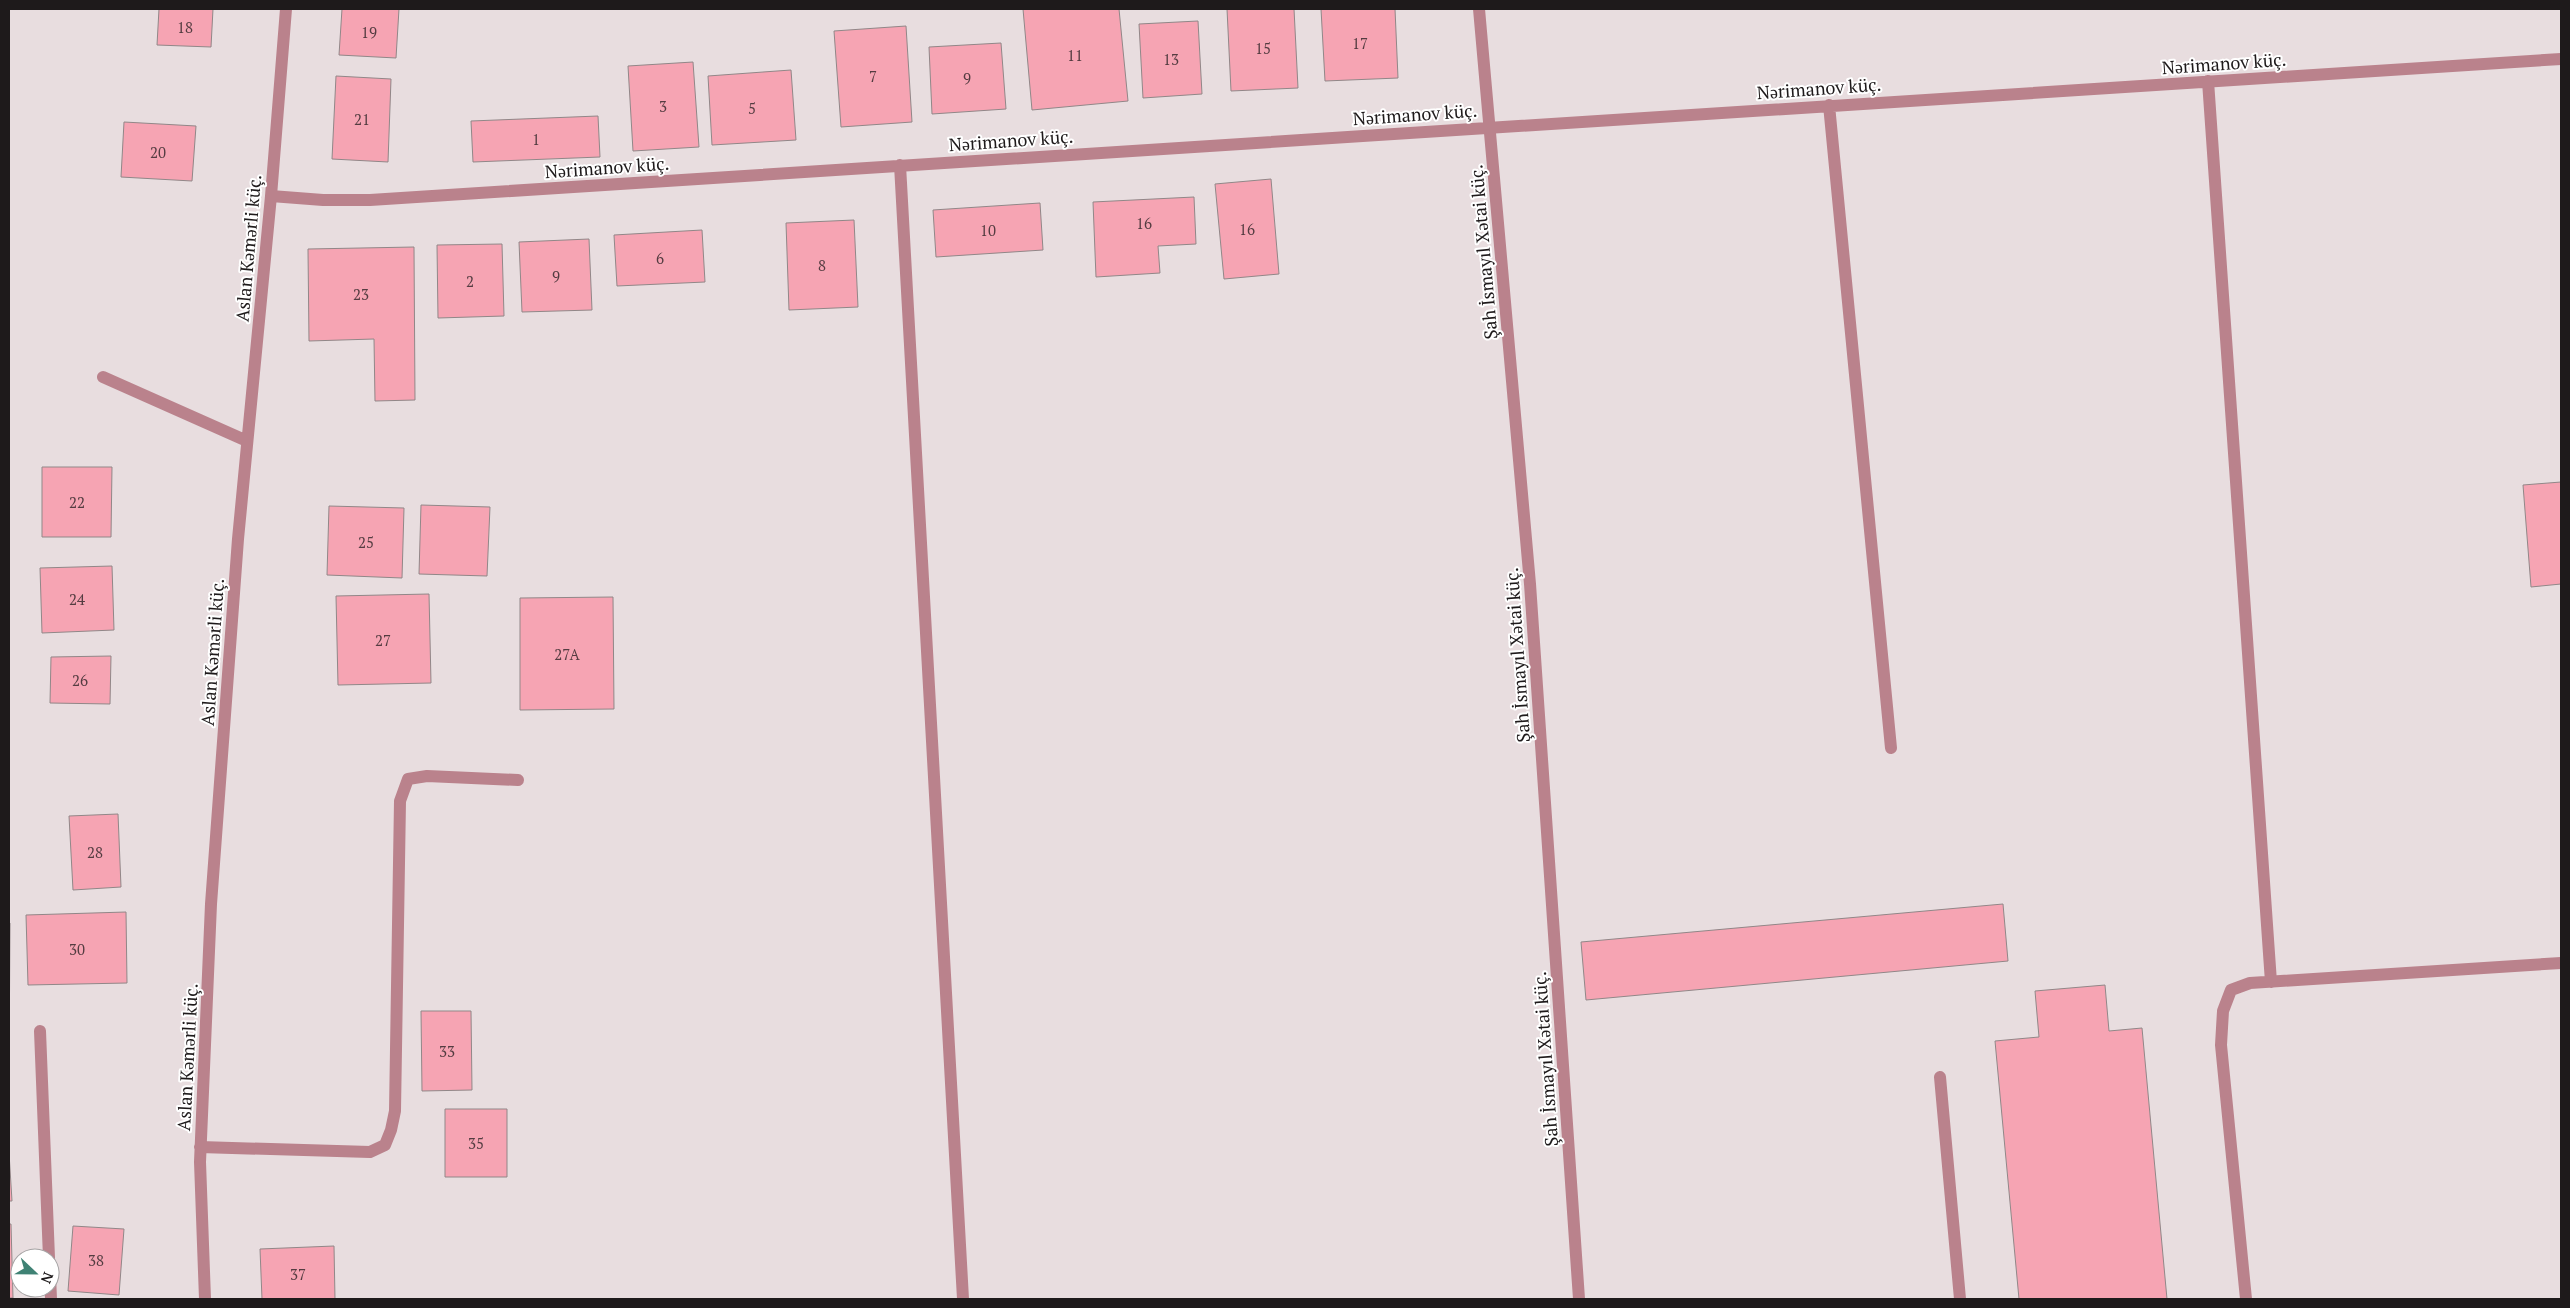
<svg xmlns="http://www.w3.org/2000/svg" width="2570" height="1308" font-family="'PT Serif',serif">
  <rect width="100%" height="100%" fill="#e8dddf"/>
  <path fill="#f6a4b3" stroke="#918788" d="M 159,9 L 213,9 L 211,47 L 157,45 Z
    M 342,9 L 399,9 L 396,58 L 339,55 Z
    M 1023,9 L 1119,9 L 1128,101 L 1032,110 Z
    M 1227,9 L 1294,9 L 1298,88 L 1231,91 Z
    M 1321,9 L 1395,9 L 1398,78 L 1325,81 Z
    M 1198,21 L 1202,94 L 1143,98 L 1139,24 Z
    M 906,26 L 912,122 L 841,127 L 834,31 Z
    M 1001,43 L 1006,109 L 932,114 L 929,47 Z
    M 693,62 L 699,147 L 633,151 L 628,66 Z
    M 791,70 L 796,140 L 712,145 L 708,76 Z
    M 336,76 L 391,79 L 388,162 L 332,159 Z
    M 598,116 L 600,157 L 473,162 L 471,121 Z
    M 124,122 L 196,126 L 192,181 L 121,177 Z
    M 1271,179 L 1279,274 L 1224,279 L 1215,184 Z
    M 1194,197 L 1196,244 L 1158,246 L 1160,273 L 1096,277 L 1093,202 Z
    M 1040,203 L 1043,250 L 936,257 L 933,210 Z
    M 854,220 L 858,307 L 789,310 L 786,223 Z
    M 702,230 L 705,282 L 617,286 L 614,235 Z
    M 589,239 L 592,310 L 522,312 L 519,242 Z
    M 502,244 L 504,316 L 438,318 L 437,245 Z
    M 414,247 L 415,400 L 375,401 L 374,339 L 309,341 L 308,249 Z
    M 42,467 L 112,467 L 111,537 L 42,537 Z
    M 2561,482 L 2561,584 L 2531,587 L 2523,485 Z
    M 421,505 L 490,507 L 487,576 L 419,574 Z
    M 329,506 L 404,508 L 402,578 L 327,575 Z
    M 112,566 L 114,630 L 42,633 L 40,568 Z
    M 429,594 L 431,683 L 338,685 L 336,596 Z
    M 613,597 L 614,709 L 520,710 L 520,598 Z
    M 111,656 L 110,704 L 50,703 L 51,657 Z
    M 118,814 L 121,887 L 73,890 L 69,816 Z
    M 2003,904 L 2008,961 L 1586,1000 L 1581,942 Z
    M 126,912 L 127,983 L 28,985 L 26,915 Z
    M 9,923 L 10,923 L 9,1066 Z
    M 2105,985 L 2109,1031 L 2142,1028 L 2167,1299 L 2019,1299 L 1995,1041 L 2039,1037 L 2035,991 Z
    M 421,1011 L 471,1011 L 472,1090 L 422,1091 Z
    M 445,1109 L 507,1109 L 507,1177 L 445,1177 Z
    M 9,1153 L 12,1201 L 9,1201 Z
    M 9,1224 L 11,1224 L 13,1298 L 9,1298 Z
    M 73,1226 L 124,1229 L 119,1295 L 68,1291 Z
    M 334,1246 L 335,1299 L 262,1299 L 260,1249 Z"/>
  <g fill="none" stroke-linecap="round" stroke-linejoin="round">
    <path stroke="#ba828c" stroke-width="12" d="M 1940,1077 L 1960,1299"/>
    <path stroke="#ba828c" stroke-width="12" d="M 1479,9 L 1530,584 L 1579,1299
      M 2208,81 L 2271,982
      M 1829,105 L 1891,748
      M 900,165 L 963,1299
      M 271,196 L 323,200 L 370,200 L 2561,59
      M 103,377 L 247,441
      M 40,1031 L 49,1258
      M 200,1147 L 370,1152 L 385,1145 L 391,1130 L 395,1111 L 400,801 L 408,779 L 427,776 L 518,780
      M 50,1275 L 51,1299
      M 205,1299 L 200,1162 L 211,904 L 238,539 L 271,196 L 286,9
      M 2246,1299 L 2221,1045 L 2223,1011 L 2231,990 L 2250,983 L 2561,963"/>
  </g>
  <g text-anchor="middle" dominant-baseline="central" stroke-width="4" stroke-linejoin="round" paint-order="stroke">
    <g font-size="15" fill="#543c41">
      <text x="185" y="27">18</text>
      <text x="369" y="32">19</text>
      <text x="1360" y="43">17</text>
      <text x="1263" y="48">15</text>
      <text x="1075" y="55">11</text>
      <text x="1171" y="59">13</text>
      <text x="873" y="76">7</text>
      <text x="967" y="78">9</text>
      <text x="663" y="106">3</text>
      <text x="752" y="108">5</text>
      <text x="362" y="119">21</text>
      <text x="536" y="139">1</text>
      <text x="158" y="152">20</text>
      <text x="1144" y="223">16</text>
      <text x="1247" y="229">16</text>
      <text x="988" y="230">10</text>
      <text x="660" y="258">6</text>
      <text x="822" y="265">8</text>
      <text x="556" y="276">9</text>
      <text x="470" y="281">2</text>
      <text x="361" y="294">23</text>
      <text x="77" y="502">22</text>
      <text x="366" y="542">25</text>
      <text x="77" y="599">24</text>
      <text x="383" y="640">27</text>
      <text x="567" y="654">27A</text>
      <text x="80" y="680">26</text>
      <text x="95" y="852">28</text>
      <text x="77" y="949">30</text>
      <text x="447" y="1051">33</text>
      <text x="476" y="1143">35</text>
      <text x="96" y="1260">38</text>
      <text x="298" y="1274">37</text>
    </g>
    <g font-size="18" fill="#1e1a1b" stroke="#fff">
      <text transform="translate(2224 63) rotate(-4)">Nərimanov küç.</text>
      <text transform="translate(1819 88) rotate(-4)">Nərimanov küç.</text>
      <text transform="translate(1415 114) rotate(-4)">Nərimanov küç.</text>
      <text transform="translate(1011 140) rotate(-4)">Nərimanov küç.</text>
      <text transform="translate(607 167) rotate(-4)">Nərimanov küç.</text>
      <text transform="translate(248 248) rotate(-85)">Aslan Kəmərli küç.</text>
      <text transform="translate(1483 252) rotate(-95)">Şah İsmayıl Xətai küç.</text>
      <text transform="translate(212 652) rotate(-86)">Aslan Kəmərli küç.</text>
      <text transform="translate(1517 655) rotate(-94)">Şah İsmayıl Xətai küç.</text>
      <text transform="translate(187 1057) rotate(-87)">Aslan Kəmərli küç.</text>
      <text transform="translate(1545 1059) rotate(-94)">Şah İsmayıl Xətai küç.</text>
    </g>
  </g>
  <rect width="2570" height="1308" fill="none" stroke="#1e1a1b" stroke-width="20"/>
  <g transform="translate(35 1273) rotate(112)"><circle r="24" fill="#ffffff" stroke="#a5a3a4"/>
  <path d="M0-4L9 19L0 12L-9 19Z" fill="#3f8274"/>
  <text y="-8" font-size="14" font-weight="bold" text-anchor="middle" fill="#1e1a1b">N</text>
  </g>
</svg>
